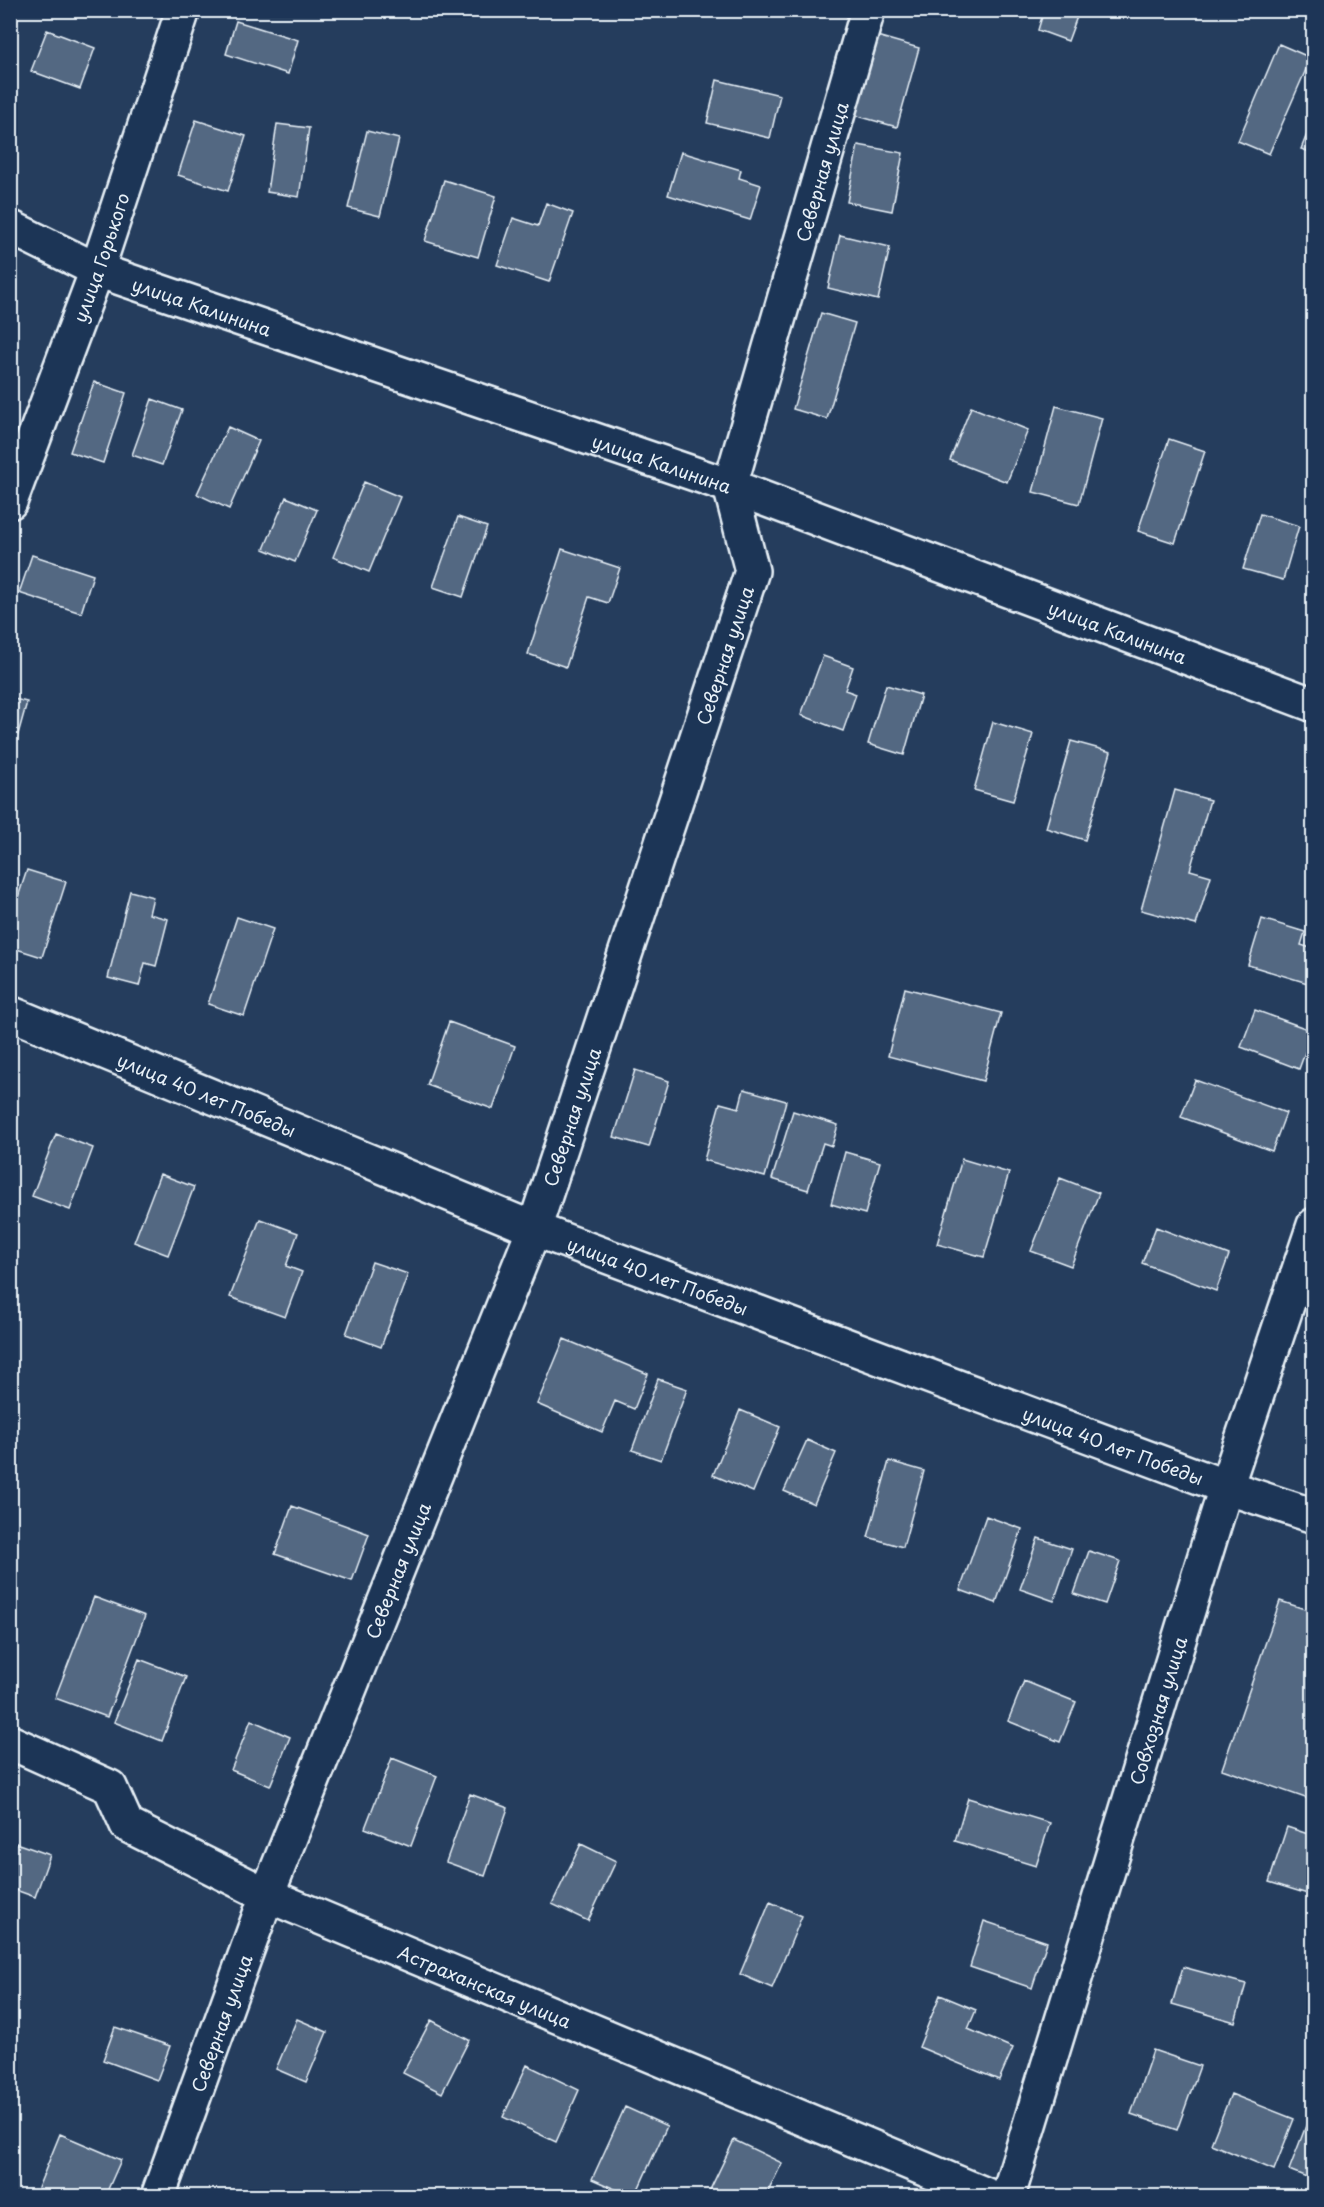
<svg xmlns="http://www.w3.org/2000/svg" width="1324" height="2207" font-family="'Playpen Sans',sans-serif">
  <rect width="100%" height="100%" fill="#253d5d"/>
  <filter id="ink" filterUnits="userSpaceOnUse"><feTurbulence type="fractalNoise" baseFrequency=".0167" numOctaves="2"/><feDisplacementMap in="SourceGraphic" scale="12" xChannelSelector="R" yChannelSelector="G"/><feConvolveMatrix kernelMatrix="1 2 1 2 8 2 1 2 1" color-interpolation-filters="sRGB"/></filter>
  <g filter="url(#ink)">
    <path fill="#536782" stroke="#e8f1f8" stroke-width="1.5" d="M 1044,10 L 1089,10 L 1087,17 L 1078,14 L 1068,41 L 1038,30 Z
      M 236,21 L 298,40 L 288,74 L 226,54 Z
      M 47,30 L 95,48 L 80,89 L 31,71 Z
      M 877,36 L 919,48 L 897,127 L 854,115 Z
      M 1279,44 L 1311,58 L 1269,154 L 1238,141 Z
      M 717,80 L 780,95 L 770,138 L 707,123 Z
      M 1314,117 L 1314,153 L 1301,149 Z
      M 196,120 L 246,136 L 228,191 L 178,175 Z
      M 277,124 L 309,128 L 299,197 L 267,192 Z
      M 367,131 L 399,139 L 380,216 L 348,208 Z
      M 858,145 L 903,153 L 892,211 L 847,202 Z
      M 681,152 L 741,170 L 739,178 L 761,185 L 750,220 L 668,195 Z
      M 444,180 L 496,196 L 478,257 L 425,241 Z
      M 546,203 L 573,213 L 549,282 L 497,265 L 513,218 L 538,226 Z
      M 840,235 L 890,247 L 878,300 L 828,288 Z
      M 821,313 L 855,323 L 827,419 L 793,409 Z
      M 94,382 L 126,393 L 103,463 L 70,452 Z
      M 152,399 L 182,410 L 162,465 L 132,455 Z
      M 1056,406 L 1102,418 L 1079,504 L 1033,492 Z
      M 971,407 L 1028,430 L 1007,482 L 950,460 Z
      M 228,427 L 259,441 L 229,509 L 197,494 Z
      M 1169,439 L 1205,451 L 1175,543 L 1138,531 Z
      M 364,482 L 400,497 L 369,572 L 333,557 Z
      M 286,497 L 317,510 L 295,562 L 264,549 Z
      M 1260,514 L 1299,526 L 1283,580 L 1243,569 Z
      M 458,517 L 487,527 L 463,597 L 433,587 Z
      M 562,549 L 620,568 L 608,603 L 589,597 L 566,667 L 528,654 Z
      M 32,555 L 93,575 L 81,613 L 19,593 Z
      M 823,656 L 853,667 L 845,690 L 856,694 L 843,731 L 801,715 Z
      M 886,685 L 921,695 L 904,755 L 868,744 Z
      M 10,698 L 27,702 L 10,763 Z
      M 993,722 L 1033,734 L 1013,801 L 974,790 Z
      M 1071,741 L 1111,752 L 1085,840 L 1046,828 Z
      M 1175,790 L 1210,800 L 1190,870 L 1211,876 L 1196,925 L 1141,910 Z
      M 27,870 L 66,882 L 42,957 L 10,947 L 10,921 Z
      M 130,891 L 153,897 L 149,914 L 168,919 L 156,966 L 145,963 L 139,986 L 108,978 Z
      M 237,917 L 273,929 L 244,1016 L 208,1004 Z
      M 1262,919 L 1305,932 L 1301,945 L 1314,949 L 1314,985 L 1248,965 Z
      M 905,988 L 1001,1013 L 983,1081 L 888,1056 Z
      M 1255,1010 L 1313,1031 L 1299,1069 L 1241,1047 Z
      M 449,1022 L 515,1046 L 493,1109 L 427,1085 Z
      M 635,1070 L 669,1081 L 649,1147 L 614,1137 Z
      M 1195,1080 L 1286,1113 L 1272,1151 L 1181,1117 Z
      M 744,1089 L 786,1101 L 765,1177 L 704,1160 L 720,1103 L 739,1108 Z
      M 793,1111 L 838,1125 L 832,1146 L 823,1143 L 808,1190 L 772,1179 Z
      M 56,1134 L 93,1148 L 70,1210 L 32,1196 Z
      M 845,1152 L 880,1162 L 865,1214 L 831,1204 Z
      M 962,1159 L 1009,1173 L 984,1257 L 937,1244 Z
      M 160,1174 L 194,1187 L 168,1255 L 134,1242 Z
      M 1060,1178 L 1099,1193 L 1071,1266 L 1031,1251 Z
      M 260,1219 L 298,1233 L 286,1266 L 302,1272 L 285,1317 L 230,1297 Z
      M 1156,1227 L 1229,1255 L 1216,1291 L 1142,1263 Z
      M 372,1262 L 408,1274 L 381,1347 L 346,1334 Z
      M 564,1339 L 648,1374 L 634,1409 L 615,1401 L 602,1432 L 537,1404 Z
      M 658,1379 L 687,1389 L 661,1460 L 632,1450 Z
      M 740,1410 L 780,1427 L 753,1492 L 713,1475 Z
      M 807,1440 L 836,1453 L 814,1504 L 784,1491 Z
      M 889,1461 L 924,1471 L 903,1547 L 868,1537 Z
      M 292,1506 L 369,1534 L 352,1581 L 275,1554 Z
      M 986,1516 L 1022,1529 L 996,1603 L 960,1590 Z
      M 1038,1538 L 1072,1549 L 1054,1601 L 1020,1589 Z
      M 1089,1551 L 1120,1561 L 1105,1604 L 1074,1594 Z
      M 94,1597 L 145,1616 L 107,1717 L 55,1698 Z
      M 1280,1601 L 1314,1612 L 1314,1801 L 1222,1769 Z
      M 139,1659 L 186,1677 L 162,1741 L 114,1722 Z
      M 1024,1681 L 1076,1702 L 1060,1742 L 1008,1721 Z
      M 251,1720 L 290,1737 L 270,1786 L 231,1770 Z
      M 392,1758 L 437,1776 L 411,1846 L 365,1828 Z
      M 470,1794 L 508,1808 L 485,1876 L 446,1862 Z
      M 968,1798 L 1050,1823 L 1036,1866 L 955,1841 Z
      M 1287,1827 L 1314,1836 L 1314,1896 L 1269,1882 Z
      M 10,1841 L 50,1855 L 35,1897 L 10,1888 Z
      M 581,1844 L 616,1861 L 588,1921 L 552,1904 Z
      M 770,1902 L 802,1916 L 772,1988 L 740,1974 Z
      M 984,1921 L 1047,1942 L 1032,1988 L 970,1967 Z
      M 1183,1967 L 1246,1984 L 1235,2022 L 1172,2004 Z
      M 940,1995 L 976,2010 L 968,2029 L 1013,2048 L 999,2080 L 919,2047 Z
      M 297,2019 L 327,2032 L 306,2082 L 276,2069 Z
      M 431,2020 L 469,2040 L 442,2093 L 403,2073 Z
      M 115,2027 L 170,2046 L 157,2080 L 103,2060 Z
      M 1153,2050 L 1200,2066 L 1177,2130 L 1131,2114 Z
      M 527,2065 L 579,2090 L 556,2142 L 503,2117 Z
      M 1231,2094 L 1294,2119 L 1274,2170 L 1211,2144 Z
      M 1314,2105 L 1314,2180 L 1289,2170 Z
      M 625,2107 L 667,2126 L 635,2196 L 631,2196 L 592,2179 Z
      M 60,2134 L 121,2160 L 105,2196 L 58,2196 L 38,2188 Z
      M 734,2140 L 782,2163 L 766,2196 L 718,2196 L 709,2192 Z"/>
    <g fill="none" stroke-linecap="round" stroke-linejoin="round">
      <g stroke="#e8f1f8" stroke-width="38">
        <g id="street">
          <path id="s1" d="M 10,227 L 97,270 L 730,486 L 1314,705"/>
          <path id="s2" d="M 10,502 L 97,270 L 183,10"/>
          <path id="s3" d="M 10,1742 L 110,1787 L 127,1825 L 267,1895 L 989,2196"/>
          <path id="s4" d="M 158,2196 L 267,1895 L 534,1229 L 752,571 L 730,486 L 868,10"/>
          <path id="s5" d="M 1008,2196 L 1226,1487 L 1314,1225"/>
        </g>
      </g>
      <g stroke="#e8f1f8" stroke-width="38">
        <g id="secondary">
          <path id="s6" d="M 10,1013 L 534,1229 L 1226,1487 L 1314,1516"/>
        </g>
      </g>
      <use href="#street" stroke="#1d3557" stroke-width="33"/>
      <use href="#secondary" stroke="#1d3557" stroke-width="33"/>
    </g>
  </g>
  <g text-anchor="middle" dominant-baseline="central" stroke-width="4.5" stroke-linejoin="round" paint-order="stroke">
    <g font-size="18" fill="#e8f1f8" stroke="#1d3557">
      <text stroke="none"><textPath href="#s4" startOffset="2146">Северная улица</textPath></text>
      <text stroke="none"><textPath href="#s2" startOffset="261">улица Горького</textPath></text>
      <text stroke="none"><textPath href="#s1" startOffset="208">улица Калинина</textPath></text>
      <text stroke="none"><textPath href="#s1" startOffset="694">улица Калинина</textPath></text>
      <text stroke="none"><textPath href="#s1" startOffset="1180">улица Калинина</textPath></text>
      <text stroke="none"><textPath href="#s4" startOffset="1642">Северная улица</textPath></text>
      <text stroke="none"><textPath href="#s6" startOffset="213">улица 40 лет Победы</textPath></text>
      <text stroke="none"><textPath href="#s4" startOffset="1156">Северная улица</textPath></text>
      <text stroke="none"><textPath href="#s6" startOffset="699">улица 40 лет Победы</textPath></text>
      <text stroke="none"><textPath href="#s6" startOffset="1185">улица 40 лет Победы</textPath></text>
      <text stroke="none"><textPath href="#s4" startOffset="670">Северная улица</textPath></text>
      <text stroke="none"><textPath href="#s5" startOffset="508">Совхозная улица</textPath></text>
      <text stroke="none"><textPath href="#s3" startOffset="544">Астраханская улица</textPath></text>
      <text stroke="none"><textPath href="#s4" startOffset="184">Северная улица</textPath></text>
    </g>
  </g>
  <rect width="1324" height="2207" fill="none" stroke="#1d3557" stroke-width="36"/>
  <rect x="18" y="18" width="1288" height="2171" fill="none" stroke="#e8f1f8" stroke-width="2" filter="url(#ink)"/>
</svg>
